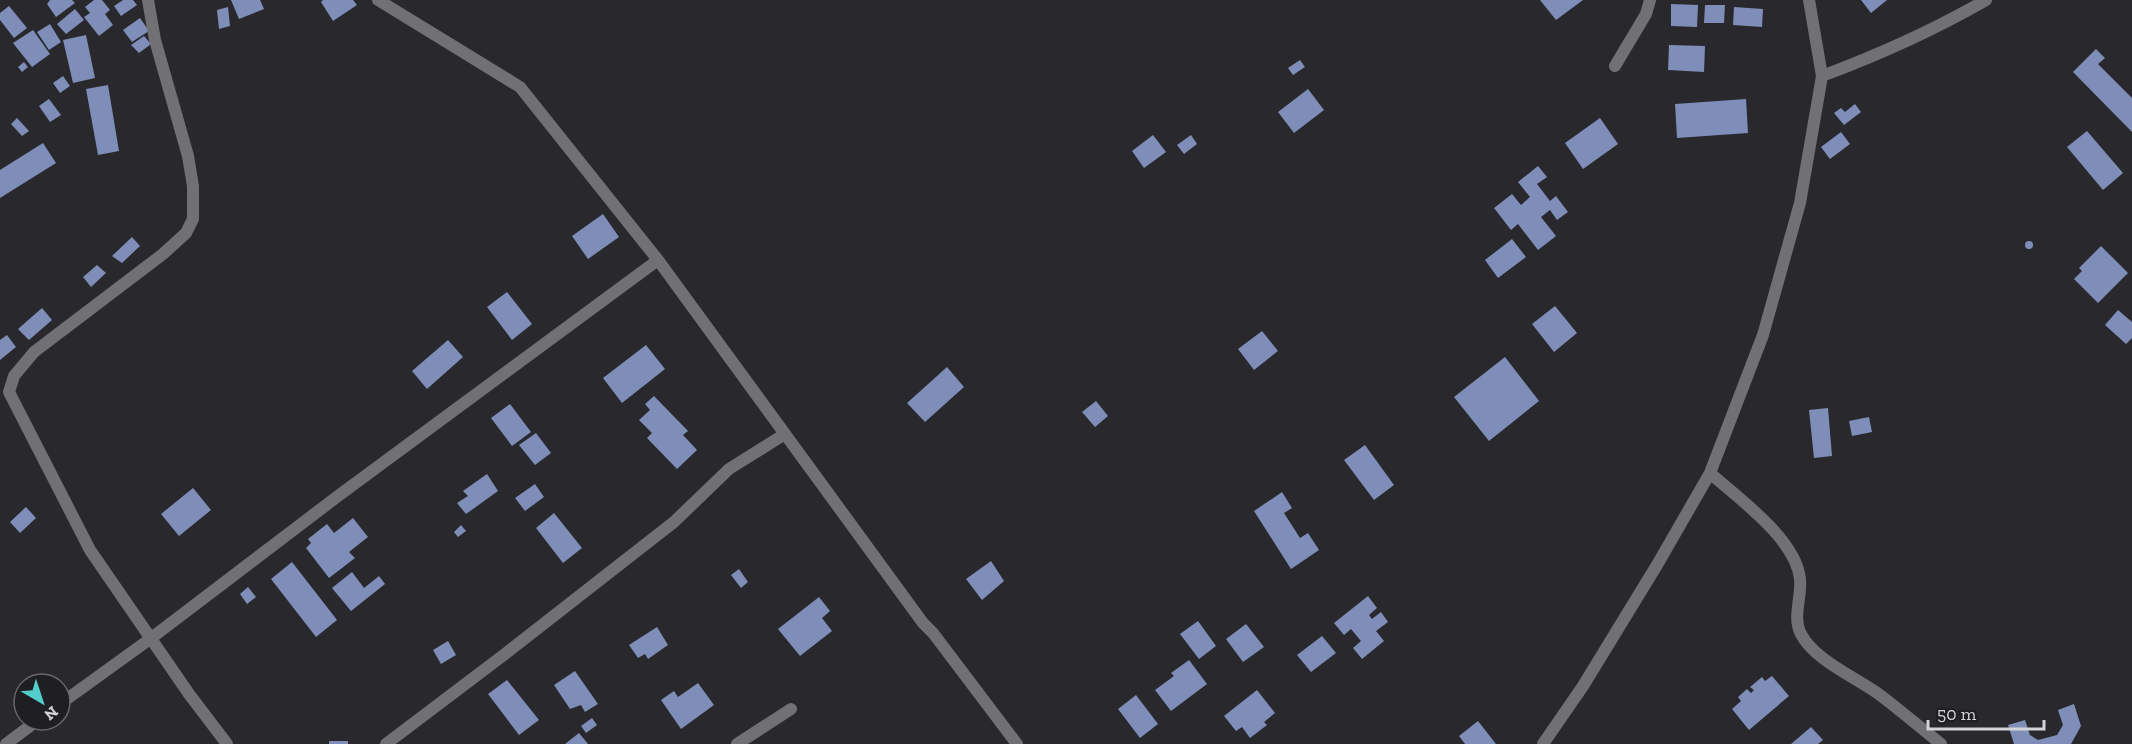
<svg xmlns="http://www.w3.org/2000/svg" width="2132" height="744" font-family="'Zilla Slab',serif">
  <rect width="100%" height="100%" fill="#29292d"/>
  <path fill="#7e8eb9" d="M 50,0 L 72,0 L 75,3 L 56,17 L 47,4 Z
    M 94,0 L 102,0 L 110,10 L 105,14 L 113,25 L 99,36 L 84,17 L 90,13 L 85,7 Z
    M 123,0 L 133,0 L 137,5 L 121,16 L 114,6 Z
    M 231,0 L 260,0 L 264,9 L 239,19 Z
    M 323,0 L 353,0 L 357,5 L 333,21 L 321,2 Z
    M 1540,0 L 1583,0 L 1556,20 Z
    M 1861,0 L 1887,0 L 1871,13 Z
    M 1671,4 L 1698,5 L 1697,27 L 1671,26 Z
    M 1705,5 L 1725,5 L 1724,23 L 1704,23 Z
    M 9,6 L 27,28 L 14,38 L 0,20 L 0,13 Z
    M 228,7 L 230,26 L 219,29 L 217,10 Z
    M 1734,7 L 1763,9 L 1762,27 L 1733,25 Z
    M 75,9 L 84,20 L 66,34 L 57,24 Z
    M 140,18 L 149,31 L 132,42 L 123,30 Z
    M 50,24 L 61,42 L 49,50 L 37,32 Z
    M 33,30 L 50,54 L 32,67 L 13,43 Z
    M 86,35 L 95,78 L 73,83 L 63,40 Z
    M 144,36 L 151,44 L 139,53 L 131,45 Z
    M 1669,45 L 1705,46 L 1704,72 L 1668,70 Z
    M 2096,49 L 2105,58 L 2098,64 L 2132,98 L 2132,132 L 2073,72 Z
    M 1300,60 L 1305,67 L 1293,75 L 1288,68 Z
    M 24,62 L 28,67 L 22,72 L 18,67 Z
    M 63,76 L 70,86 L 60,93 L 53,83 Z
    M 108,85 L 119,151 L 98,155 L 86,89 Z
    M 1308,89 L 1324,110 L 1294,133 L 1278,112 Z
    M 49,99 L 61,115 L 50,122 L 39,106 Z
    M 1746,99 L 1748,133 L 1677,138 L 1675,104 Z
    M 1855,104 L 1861,112 L 1844,125 L 1834,113 L 1841,108 L 1845,112 Z
    M 17,118 L 29,131 L 22,136 L 11,124 Z
    M 1600,118 L 1618,144 L 1583,169 L 1565,143 Z
    M 2087,131 L 2123,173 L 2103,190 L 2067,147 Z
    M 1841,132 L 1850,144 L 1830,159 L 1821,147 Z
    M 1153,135 L 1166,152 L 1144,168 L 1132,151 Z
    M 1191,135 L 1197,144 L 1184,154 L 1177,145 Z
    M 43,143 L 56,163 L 0,198 L 0,170 Z
    M 1538,166 L 1547,177 L 1537,184 L 1550,201 L 1556,196 L 1568,212 L 1557,220 L 1550,210 L 1541,217 L 1556,236 L 1538,250 L 1518,224 L 1511,230 L 1494,208 L 1512,194 L 1521,205 L 1530,197 L 1518,182 Z
    M 603,214 L 619,237 L 588,259 L 572,236 Z
    M 132,237 L 140,246 L 122,263 L 112,256 Z
    M 1512,239 L 1526,257 L 1498,278 L 1485,260 Z
    M2025 245a4 4 0 1 1 8 0a4 4 0 1 1-8 0Z
    M 2101,246 L 2128,273 L 2098,303 L 2074,279 L 2082,271 L 2079,268 Z
    M 97,265 L 106,273 L 91,287 L 83,277 Z
    M 507,292 L 532,324 L 512,340 L 487,307 Z
    M 1555,306 L 1577,333 L 1554,352 L 1532,324 Z
    M 42,308 L 52,320 L 29,340 L 18,329 Z
    M 2118,310 L 2132,322 L 2132,338 L 2126,344 L 2105,325 Z
    M 1262,331 L 1278,351 L 1254,370 L 1238,349 Z
    M 7,335 L 16,347 L 0,360 L 0,340 Z
    M 448,340 L 463,357 L 427,389 L 412,371 Z
    M 646,345 L 665,369 L 622,403 L 603,378 Z
    M 1505,357 L 1539,401 L 1489,441 L 1454,397 Z
    M 947,367 L 964,387 L 925,422 L 907,403 Z
    M 654,396 L 688,431 L 683,435 L 697,450 L 677,469 L 647,438 L 652,433 L 639,420 L 650,410 L 645,404 Z
    M 1096,401 L 1108,416 L 1095,427 L 1082,412 Z
    M 510,404 L 531,432 L 512,446 L 491,418 Z
    M 1828,408 L 1832,456 L 1814,458 L 1809,410 Z
    M 1869,417 L 1872,432 L 1852,436 L 1849,421 Z
    M 536,433 L 551,453 L 535,465 L 519,445 Z
    M 1365,445 L 1394,485 L 1374,500 L 1344,460 Z
    M 487,474 L 498,491 L 466,514 L 457,503 L 468,496 L 463,491 Z
    M 535,484 L 544,497 L 525,511 L 515,498 Z
    M 193,488 L 211,510 L 179,536 L 161,514 Z
    M 1282,492 L 1292,508 L 1284,513 L 1300,538 L 1308,533 L 1319,550 L 1291,569 L 1254,511 Z
    M 26,507 L 36,518 L 20,533 L 10,522 Z
    M 554,513 L 582,548 L 563,563 L 536,528 Z
    M 353,518 L 368,537 L 349,552 L 355,558 L 329,578 L 306,548 L 311,543 L 308,539 L 327,524 L 334,533 Z
    M 461,525 L 466,531 L 458,537 L 454,532 Z
    M 991,561 L 1004,581 L 982,600 L 966,579 Z
    M 292,562 L 337,620 L 316,637 L 271,579 Z
    M 739,569 L 748,582 L 741,588 L 731,575 Z
    M 352,572 L 364,588 L 379,576 L 385,584 L 351,611 L 332,588 Z
    M 248,587 L 256,597 L 247,604 L 240,594 Z
    M 1368,596 L 1377,608 L 1369,615 L 1372,619 L 1381,612 L 1388,622 L 1376,631 L 1384,641 L 1362,659 L 1353,648 L 1361,641 L 1351,629 L 1344,635 L 1334,623 Z
    M 819,597 L 830,611 L 822,618 L 832,631 L 800,656 L 778,629 Z
    M 1198,621 L 1216,646 L 1199,659 L 1180,634 Z
    M 1246,624 L 1264,647 L 1243,662 L 1226,639 Z
    M 657,627 L 668,645 L 648,659 L 645,654 L 638,658 L 629,645 Z
    M 1322,636 L 1336,653 L 1311,672 L 1297,655 Z
    M 448,641 L 456,655 L 441,664 L 433,650 Z
    M 1189,660 L 1207,684 L 1171,711 L 1155,690 L 1174,676 L 1171,673 Z
    M 575,671 L 598,704 L 585,712 L 581,705 L 570,709 L 554,685 Z
    M 1772,676 L 1789,696 L 1749,730 L 1732,709 L 1741,701 L 1738,697 L 1747,689 L 1751,693 L 1754,690 L 1750,687 L 1762,677 L 1765,681 Z
    M 507,680 L 539,720 L 519,735 L 488,694 Z
    M 698,683 L 714,705 L 681,729 L 661,700 L 674,691 L 678,697 Z
    M 1257,690 L 1275,713 L 1264,722 L 1267,725 L 1250,738 L 1242,727 L 1236,731 L 1224,716 Z
    M 1136,695 L 1158,724 L 1140,738 L 1118,709 Z
    M 2074,704 L 2081,726 L 2071,744 L 2014,744 L 2008,725 L 2025,720 L 2030,735 L 2038,740 L 2057,735 L 2063,725 L 2058,710 Z
    M 592,718 L 597,725 L 586,733 L 581,726 Z
    M 1478,721 L 1496,744 L 1465,744 L 1459,736 Z
    M 1811,727 L 1823,740 L 1818,744 L 1791,744 Z
    M 579,733 L 588,744 L 565,744 Z
    M 329,741 L 348,741 L 348,744 L 329,744 Z"/>
  <g fill="none" stroke-linecap="round" stroke-linejoin="round">
    <path stroke="#717073" stroke-width="12" d="M 148,0 L 155,40 L 188,156 L 193,186 L 193,219 L 186,233 L 163,254 L 34,352 L 14,376 L 9,392 L 90,550 L 189,694 L 227,744
      M 378,0 L 520,87 L 658,260 L 923,623 L 933,633 L 1017,744
      M 1615,66 L 1646,14 L 1650,0
      M 1822,76 C 1878,55 1934,30 1986,0
      M 1710,473 C 1739,499 1796,539 1800,579 C 1802,597 1792,617 1801,634 C 1814,660 1857,678 1880,695 C 1901,711 1921,728 1941,744
      M 60,704 L 150,639 L 338,496 L 658,260
      M 6,744 L 38,720
      M 386,744 L 505,654 L 674,522 L 729,469 L 785,434
      M 737,744 L 791,709
      M 1543,744 L 1583,686 L 1657,565 L 1710,473 L 1763,335 L 1800,203 L 1822,76 L 1809,0"/>
  </g>
  <g transform="translate(42 702) rotate(141)"><circle r="28" fill="#1f1f23" stroke="#67676b" stroke-width="1.5"/>
  <path d="M0-4.5L10 22L0 15L-10 22Z" fill="#53cdcb"/>
  <text y="-9" font-size="16" font-weight="bold" text-anchor="middle" fill="#d4d4d7">N</text>
  </g>
  <path d="M1928 720v9h116v-9" fill="none" stroke="#d4d4d7" stroke-width="3"/>
  <text x="1937" y="720" font-size="18" fill="#d4d4d7" stroke="#1f1f23" stroke-width="4.5" paint-order="stroke">50 m</text>
</svg>
